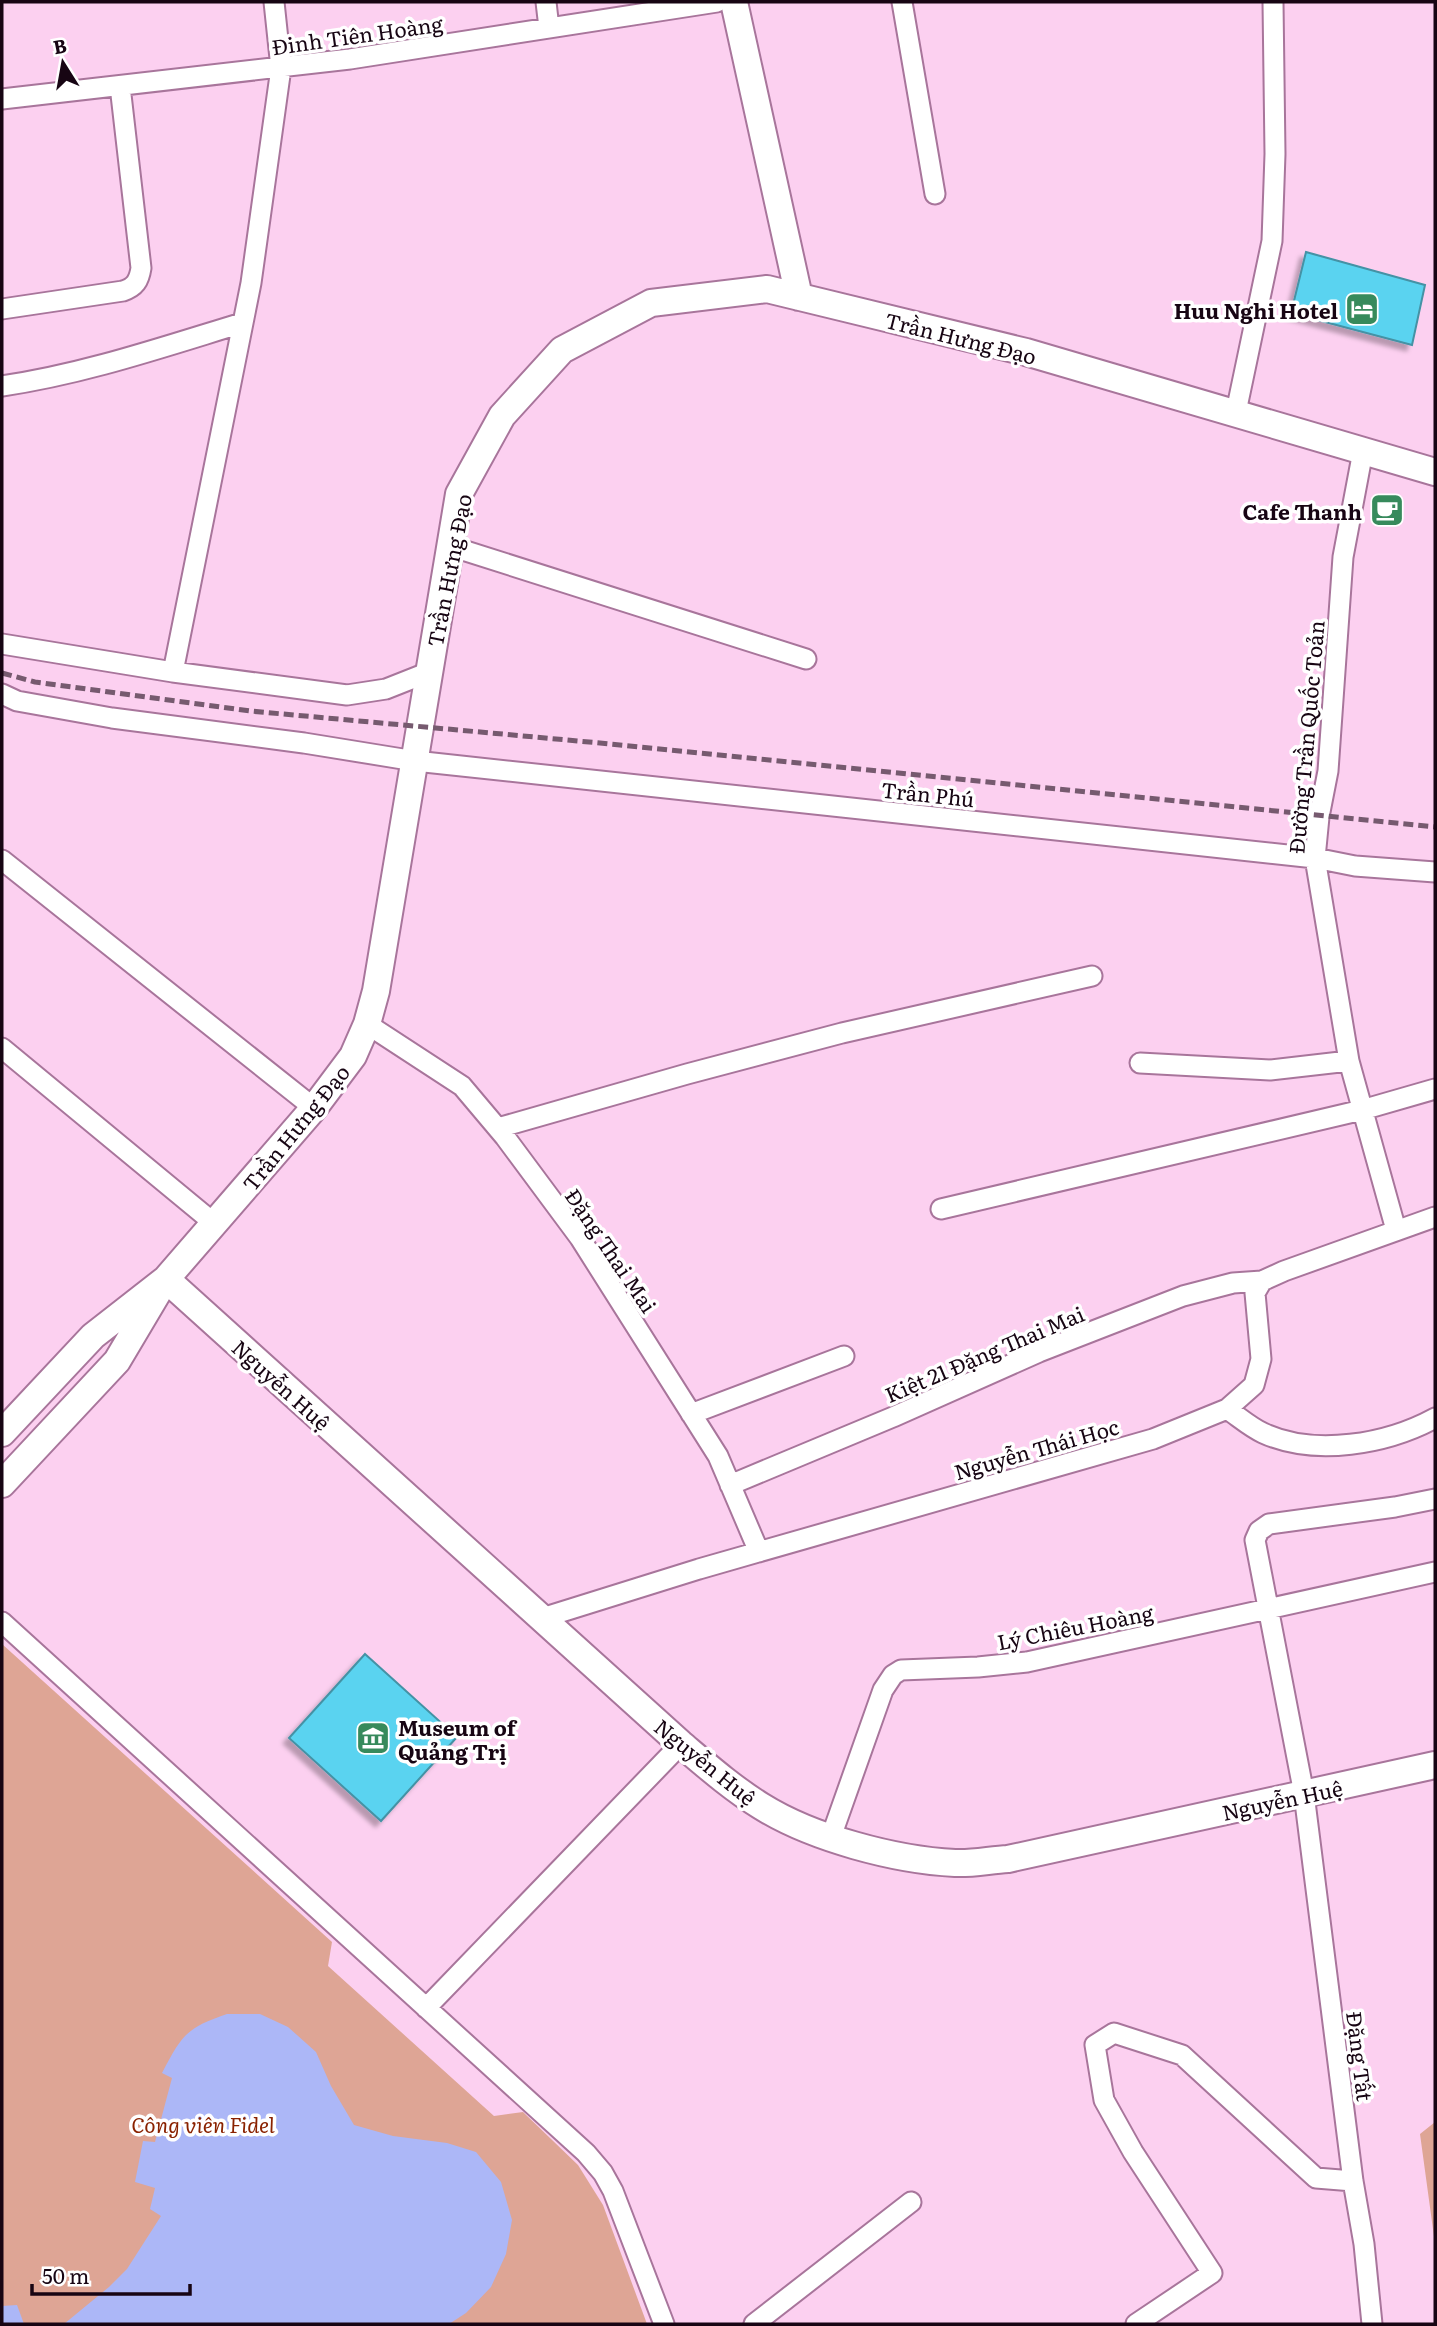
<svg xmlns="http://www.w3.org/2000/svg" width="1437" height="2326" font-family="Literata,serif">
  <defs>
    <filter id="shadow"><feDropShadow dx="-5.5" dy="5.5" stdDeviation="2" flood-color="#0004"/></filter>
  </defs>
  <rect width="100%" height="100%" fill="#fcd0f0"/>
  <path fill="#dea595" d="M 2,1644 L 332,1942 L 328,1966 L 494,2116 L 523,2112 L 578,2165 L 603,2205 L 647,2324 L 2,2324 Z
    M 1435,2122 L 1435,2244 L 1420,2134 Z"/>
  <path fill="#acb7f7" d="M 227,2014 L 260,2014 L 288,2027 L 316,2052 L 331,2086 L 354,2125 L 393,2136 L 447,2143 L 476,2152 L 501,2182 L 512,2220 L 506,2254 L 491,2287 L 466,2313 L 449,2324 L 64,2324 L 109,2287 L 127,2269 L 161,2216 L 150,2209 L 155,2188 L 135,2182 L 143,2141 L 155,2142 L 172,2078 L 162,2073 C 182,2035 186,2028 227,2014 Z
    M 17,2305 L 24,2324 L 2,2324 L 2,2306 Z"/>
  <path fill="#5ad3f0" stroke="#4492a5" stroke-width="2" filter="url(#shadow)" d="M 1306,252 L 1425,285 L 1412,345 L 1291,313 Z
    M 365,1654 L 457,1737 L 381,1821 L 289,1738 Z"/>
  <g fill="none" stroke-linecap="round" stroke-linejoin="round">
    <g stroke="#a8759b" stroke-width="23">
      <path id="street" d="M 546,2 L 549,28
        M 902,2 L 935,194
        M 2,99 L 350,59 L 717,2
        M 2,309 L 123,291 C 135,287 139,281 141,268 L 120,86
        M 2,386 C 84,374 163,347 242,323
        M 1236,412 L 1272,241 L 1275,154 L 1273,2
        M 1363,451 L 1343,557 L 1328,771 L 1319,817 L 1315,858 L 1349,1061 L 1396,1230
        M 450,546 L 806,659
        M 2,644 L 173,672 L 347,695 L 386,689 L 429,672
        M 173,672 L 251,283 L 281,68 L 274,2
        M 2,694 L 17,701 L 112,718 L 304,743 L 415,761 L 1315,858 L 1355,866 L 1435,872
        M 2,860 L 314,1108
        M 367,1024 L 462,1086 L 505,1137 L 580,1238 L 718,1456 L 759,1552
        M 2,1048 L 215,1224
        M 1140,1063 L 1270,1070 L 1349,1061
        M 498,1128 L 687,1074 L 842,1033 L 1092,976
        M 941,1209 L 1362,1110 L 1435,1089
        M 1227,1409 C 1239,1417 1250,1427 1263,1433 C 1315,1457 1387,1444 1435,1418
        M 691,1414 L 844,1356
        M 730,1485 L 893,1417 L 1039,1352 L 1183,1296 L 1233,1283 L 1262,1281
        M 542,1618 L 699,1569 L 1153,1439 L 1227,1409 L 1254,1385 L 1261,1359 L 1255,1293 L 1262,1281 L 1284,1271 L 1435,1217
        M 2,1622 L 586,2153 L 603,2173 L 613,2191 L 664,2324
        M 831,1837 L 883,1690 L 893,1675 L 901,1670 L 978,1667 L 1027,1662 L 1435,1572
        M 426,2008 L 681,1744
        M 754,2324 L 911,2202
        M 1136,2324 L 1212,2273 L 1133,2152 L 1104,2100 L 1095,2045 L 1114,2033 L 1182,2055 L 1316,2178 L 1353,2181
        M 1372,2324 L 1364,2244 L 1353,2181 L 1304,1794 L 1255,1540 L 1259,1531 L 1269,1524 L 1395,1507 L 1435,1499"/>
    </g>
    <g stroke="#a8759b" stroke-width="30">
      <path id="secondary" d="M 734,2 L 799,297
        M 166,1279 L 681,1744 C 707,1766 732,1788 761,1806 C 812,1838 895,1860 955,1863 C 972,1864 990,1860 1008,1859 L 1435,1765
        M 2,1433 L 93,1336 L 166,1279 L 314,1108 L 353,1056 L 367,1024 L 376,991 L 459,494 L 502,416 L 562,350 L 651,303 L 767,289 L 1026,352 L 1435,472
        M 2,1484 L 117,1361 L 158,1292"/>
    </g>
    <use href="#street" stroke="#fff" stroke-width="19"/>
    <use href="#secondary" stroke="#fff" stroke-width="26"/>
    <path stroke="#765a6f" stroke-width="5" stroke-dasharray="10 5" stroke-linecap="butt" d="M 2,673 L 35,682 L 250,711 L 600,743 L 1435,827"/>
  </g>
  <defs>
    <g id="hotel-square" transform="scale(1.75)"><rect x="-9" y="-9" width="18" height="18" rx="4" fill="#378a5c" stroke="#fff"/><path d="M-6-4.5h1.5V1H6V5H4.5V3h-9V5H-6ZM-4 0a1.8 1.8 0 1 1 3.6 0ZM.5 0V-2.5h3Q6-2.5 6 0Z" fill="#fff"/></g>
    <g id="cafe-square" transform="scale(1.75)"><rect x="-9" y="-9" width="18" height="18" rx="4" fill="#378a5c" stroke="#fff"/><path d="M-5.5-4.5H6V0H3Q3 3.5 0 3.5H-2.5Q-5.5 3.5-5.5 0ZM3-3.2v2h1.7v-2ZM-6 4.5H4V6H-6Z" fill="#fff"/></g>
    <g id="museum-square" transform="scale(1.75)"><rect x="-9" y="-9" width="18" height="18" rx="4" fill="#378a5c" stroke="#fff"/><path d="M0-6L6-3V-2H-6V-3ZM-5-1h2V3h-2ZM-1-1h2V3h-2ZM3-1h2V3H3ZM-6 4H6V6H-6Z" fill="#fff"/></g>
  </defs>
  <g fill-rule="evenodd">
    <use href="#hotel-square" x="1362" y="309"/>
    <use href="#cafe-square" x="1387" y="510"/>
    <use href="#museum-square" x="373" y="1738"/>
  </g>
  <g text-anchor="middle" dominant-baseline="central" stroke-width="7" stroke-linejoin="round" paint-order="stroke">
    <g font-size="21" fill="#170513" stroke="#fff">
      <text transform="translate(357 34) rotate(-8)">Đinh Tiên Hoàng</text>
      <text transform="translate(961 337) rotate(14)">Trần Hưng Đạo</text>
      <text transform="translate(448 570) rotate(-79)">Trần Hưng Đạo</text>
      <text transform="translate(1305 737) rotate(-85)">Đường Trần Quốc Toản</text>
      <text transform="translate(928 793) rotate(6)">Trần Phú</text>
      <text transform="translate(295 1127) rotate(-51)">Trần Hưng Đạo</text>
      <text transform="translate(612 1250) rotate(56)">Đặng Thai Mai</text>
      <text transform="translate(984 1353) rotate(-23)">Kiệt 21 Đặng Thai Mai</text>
      <text transform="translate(282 1384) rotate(42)">Nguyễn Huệ</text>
      <text transform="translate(1036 1448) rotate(-16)">Nguyễn Thái Học</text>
      <text transform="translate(1075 1626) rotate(-11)">Lý Chiêu Hoàng</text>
      <text transform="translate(706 1761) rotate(39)">Nguyễn Huệ</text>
      <text transform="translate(1282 1799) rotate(-12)">Nguyễn Huệ</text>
      <text transform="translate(1361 2056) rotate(83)">Đặng Tất</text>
    </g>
    <g font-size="21" font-weight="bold" fill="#170513" stroke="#fff" text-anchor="end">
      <text x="1338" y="309">Huu Nghi Hotel</text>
      <text x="1362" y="510">Cafe Thanh</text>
      <text x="398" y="1726" text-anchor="start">Museum of<tspan x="398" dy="24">Quảng Trị</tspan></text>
    </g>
    <g font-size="21" font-style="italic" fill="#8a2200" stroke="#fff">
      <text x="203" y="2123">Công viên Fidel</text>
    </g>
  </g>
  <rect width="1437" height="2326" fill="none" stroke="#170513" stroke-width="7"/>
  <g transform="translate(63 63) rotate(349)" stroke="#ffffff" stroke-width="5" paint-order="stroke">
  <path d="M0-5L12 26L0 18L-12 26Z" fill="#170513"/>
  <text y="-10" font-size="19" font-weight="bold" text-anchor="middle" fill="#170513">B</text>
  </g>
  <path d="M32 2284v10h158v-10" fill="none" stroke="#170513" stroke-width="3.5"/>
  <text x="42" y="2284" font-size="21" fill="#170513" stroke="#ffffff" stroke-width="5" paint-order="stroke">50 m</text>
</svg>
